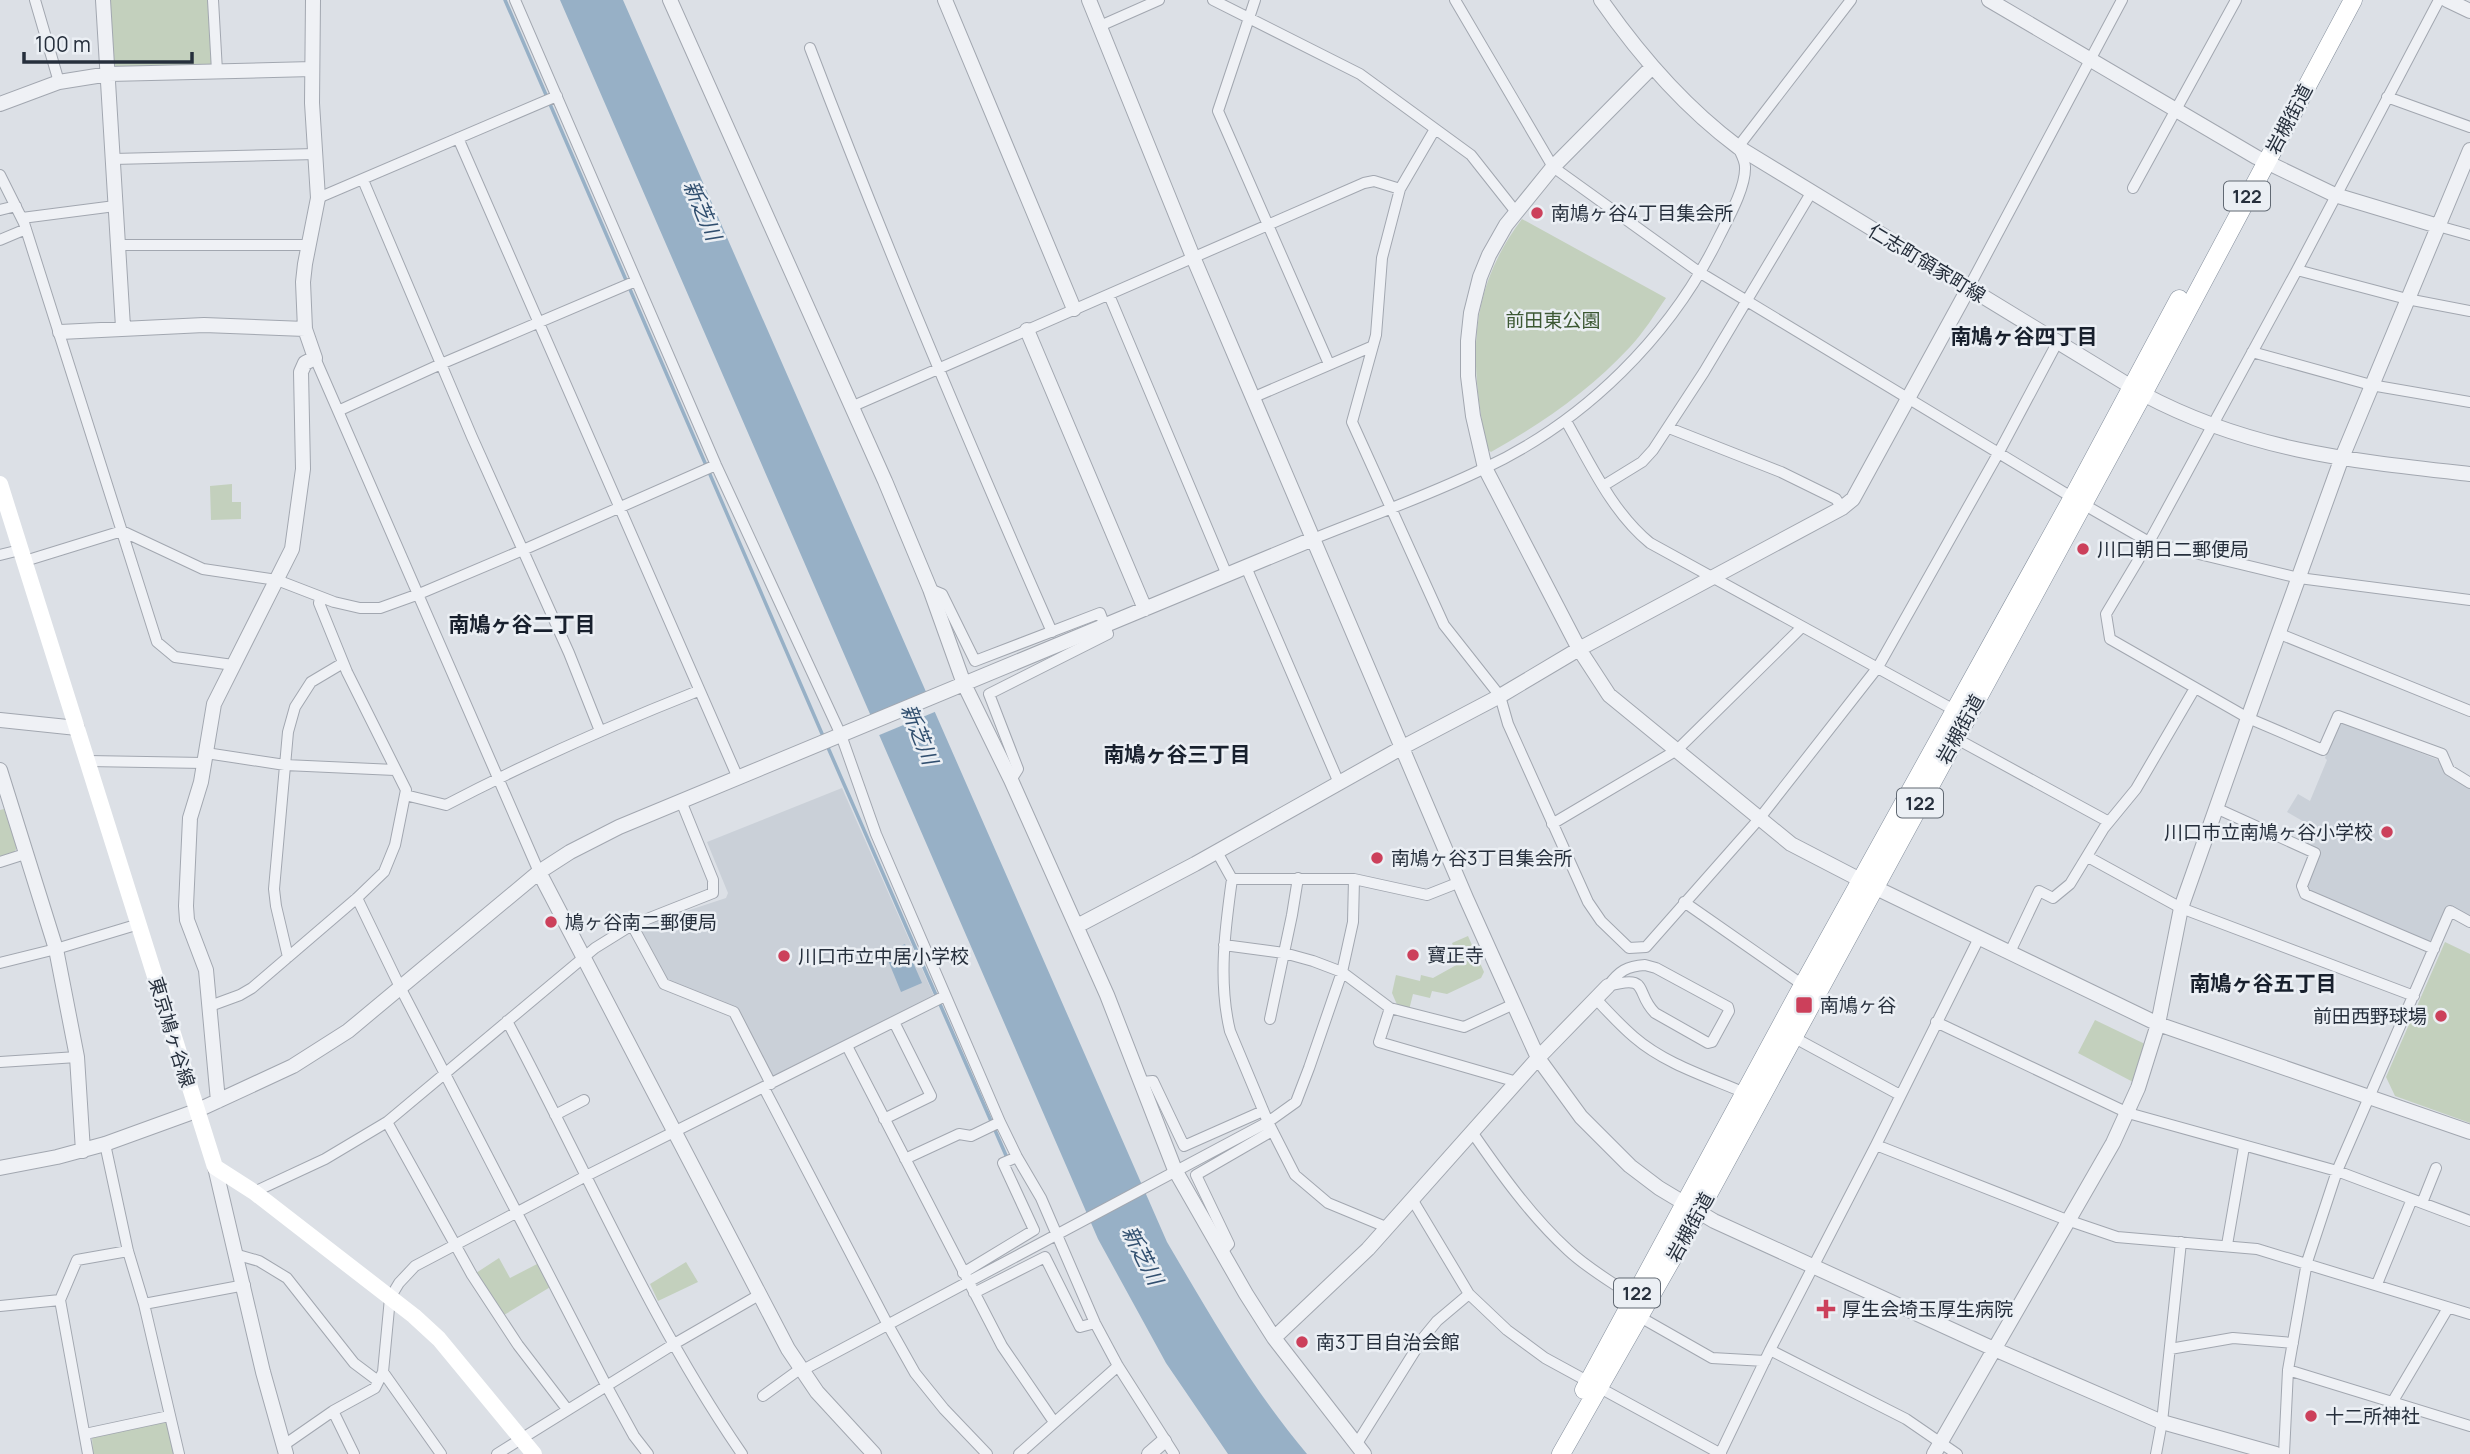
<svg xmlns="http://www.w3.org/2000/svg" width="2470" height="1454" font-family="Manrope,'Noto Sans JP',sans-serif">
  <rect width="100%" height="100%" fill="#dce0e6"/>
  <path fill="#cad0d8" d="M 2340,724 L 2347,724 L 2441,761 L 2470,788 L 2470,916 L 2458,910 L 2428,943 L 2308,891 L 2306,886 L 2321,851 L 2301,841 L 2306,823 L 2287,812 L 2298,794 L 2310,801 L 2327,760 L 2325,758 Z
    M 842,788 L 934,996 L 777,1077 L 771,1075 L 736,1008 L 666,981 L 639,931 L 641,926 L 726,898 L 728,893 L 707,842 Z"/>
  <path fill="#c3d0bd" d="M 110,0 L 209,0 L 213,63 L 210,65 L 117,67 L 113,64 Z
    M 1522,219 L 1666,298 C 1655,314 1644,332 1630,347 C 1590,390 1543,423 1491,452 L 1487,449 C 1470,363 1466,293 1522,219 Z
    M 232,484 L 232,502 L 241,502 L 241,519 L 211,520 L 210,486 Z
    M 4,809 L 17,848 L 14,852 L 0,857 L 0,810 Z
    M 1468,936 L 1484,972 L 1481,978 L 1447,994 L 1432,991 L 1430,998 L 1413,994 L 1409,1010 L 1398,1007 L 1392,993 L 1396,975 L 1420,981 L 1421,975 L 1433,978 L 1460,963 L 1452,943 Z
    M 2445,942 L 2470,954 L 2470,1123 L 2395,1096 L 2386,1077 Z
    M 2095,1020 L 2145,1044 L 2133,1082 L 2078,1053 Z
    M 499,1258 L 510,1278 L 539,1263 L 552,1286 L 504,1315 L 476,1273 Z
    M 686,1262 L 698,1282 L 658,1301 L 650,1284 Z
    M 164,1421 L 167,1423 L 174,1454 L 93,1454 L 92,1437 Z"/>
  <path fill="#97b0c6" d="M 560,0 L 623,0 L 1167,1242 C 1210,1315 1252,1389 1307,1454 L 1228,1454 L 1166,1363 L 1098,1239 Z
    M 905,944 L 922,983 L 901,992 L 885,953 Z"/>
  <path fill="#dce0e6" d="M 929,691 L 937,711 L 877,736 L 868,717 Z"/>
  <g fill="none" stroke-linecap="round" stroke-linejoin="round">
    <path stroke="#97b0c6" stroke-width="3.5" d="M 505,0 L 823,736
      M 826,743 L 1008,1160"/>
    <g stroke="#a2a7b0" stroke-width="12">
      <path id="minor" d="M 35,0 L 59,82
        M 213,0 L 217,71
        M 515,0 L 716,465 L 841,735 L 876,834 L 1000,1122 L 1017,1157 L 1041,1198 L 1095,1323 L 1118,1366 L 1174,1454
        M 1213,0 L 1360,74 L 1471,155 L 1516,212
        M 1255,0 L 1218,111 L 1329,364
        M 1455,0 L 1553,167 L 1699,272 L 2083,504 L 2149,542 L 2299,578 L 2470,600
        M 2439,0 L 2297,270 L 2149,542 L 2106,614 L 2110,639 L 2248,718 L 2323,750 L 2338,716 L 2442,754 L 2449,770 L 2470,783
        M 1100,26 L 1159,0
        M 810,48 C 885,245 967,439 1052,632
        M 2387,97 L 2470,127
        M 1435,129 L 1400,189 L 1382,258 L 1376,335 L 1352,422 L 1444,625 L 1500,696 L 1508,724 L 1588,902 L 1601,921 L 1629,948 L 1646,947 L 1759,819 L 1878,667 L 1999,452 L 2057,343
        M 458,138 L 738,778
        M 113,159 L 316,154
        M 0,175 L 24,223 L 157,642 L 175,657 L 233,665
        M 363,180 L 472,437 L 569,653 L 600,731
        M 2133,188 L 2236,0
        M 318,198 L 557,96
        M 0,210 L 16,206
        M 22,218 L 115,206
        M 2438,226 L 2470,235
        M 0,240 L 26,229
        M 119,245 L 309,245
        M 2297,270 L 2407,299 L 2470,311
        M 1968,289 L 2122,0
        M 1109,295 L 1227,575
        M 2252,352 L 2371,385 L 2470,402
        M 315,358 L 539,872
        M 1252,398 L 1373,346
        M 851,407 L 1364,183 L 1374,181 L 1400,189
        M 338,411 L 441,364 L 636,281
        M 1566,421 C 1590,463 1612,512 1650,543 L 1956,711
        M 1669,428 L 1781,472 L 1836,499 L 1842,508
        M 1603,486 L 1642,462 L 1653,450 L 1704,372 L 1811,193
        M 1313,539 C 1370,516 1430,495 1485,468 C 1585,421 1671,336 1719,237 C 1728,219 1746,187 1745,167 C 1745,160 1741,154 1738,147 L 1851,0
        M 0,555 L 20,550
        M 25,561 L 122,531 L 203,569 L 277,580 L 334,602 L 360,608 L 380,608 L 419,594 L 523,550 L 716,465
        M 1246,567 L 1339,783
        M 930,589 L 942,594 L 975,661 L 1100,613 L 1108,634 L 989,694 L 1018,769 L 1011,780
        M 2280,634 L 2470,711
        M 1955,738 L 2109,822
        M 206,753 L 285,765 L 395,770
        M 88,761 L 204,763
        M 405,795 L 446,805 C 528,762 612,725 698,691
        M 2218,809 L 2315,853 L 2302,886 L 2305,894 L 2434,949
        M 1552,824 L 1677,750 L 1802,627
        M 1217,852 L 1232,879 L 1354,879 L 1427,895 L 1460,882
        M 2088,857 L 2181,908 L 2414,996
        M 0,862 L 25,854
        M 1232,879 C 1225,929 1218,981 1230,1031 L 1268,1122 L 1295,1175 L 1328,1203 L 1386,1227
        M 357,898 L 400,987 L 606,1385 L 634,1436 L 648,1454
        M 1684,902 L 1803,985
        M 632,925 L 664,984 L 734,1012 L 771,1084
        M 1224,945 L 1284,953 L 1313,961 L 1342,972 L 1390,1008 L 1464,1027 L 1514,1004
        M 2010,952 L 2039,891 L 2053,898 L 2070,884 L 2104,828 L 2136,789 L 2195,688
        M 288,957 L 276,906 L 274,889 L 288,732 L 295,707 L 311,682 L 343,663
        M 0,963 L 56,949 L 139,924
        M 1645,965 L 1656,968 L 1728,1007 L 1729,1011 L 1712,1042 L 1708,1043 L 1655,1013 C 1634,992 1651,974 1608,986 C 1619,971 1627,966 1645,965 Z
        M 1596,999 C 1608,1012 1620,1025 1634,1037 C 1665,1064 1708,1077 1745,1093
        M 210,1006 L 240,995 L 252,988 L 357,898 L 384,872 L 395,845 L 406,790 L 347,672 L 319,603 L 320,597
        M 1390,1008 L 1379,1042 L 1517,1082
        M 1270,1019 L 1292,915 L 1298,878
        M 507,1021 C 584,1165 649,1319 742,1454
        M 1936,1022 L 2128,1113 L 2337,1171 L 2470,1221
        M 1793,1037 L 1900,1095
        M 847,1046 L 1002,1346 L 1054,1422
        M 0,1062 L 77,1057
        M 1142,1082 L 1153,1081 L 1184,1146 L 1263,1111
        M 764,1088 L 888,1325 L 915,1373 L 944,1409 L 987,1454
        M 555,1115 L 584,1100
        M 884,1119 L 931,1096 L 894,1022
        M 387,1122 L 472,1275 L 518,1345 L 567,1409
        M 1472,1132 C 1501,1174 1531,1216 1568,1250 C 1588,1269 1612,1282 1635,1298
        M 105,1144 L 128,1251 L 144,1304 L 179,1454
        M 1876,1145 L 2067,1220 L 2117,1237 L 2257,1249 L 2470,1314
        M 905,1159 L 959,1134 L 971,1136 L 1000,1122
        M 254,1192 L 325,1159 L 387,1122 L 595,948 L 632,925 L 713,893 L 713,880 L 681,801
        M 1412,1199 L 1469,1294 L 1507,1330 L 1545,1358 L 1721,1454
        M 2422,1203 L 2436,1168
        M 2227,1245 L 2244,1147
        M 1222,1252 L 1229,1244 L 1196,1175 L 1272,1131
        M 238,1255 L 259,1261 L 287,1278 L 354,1363 L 378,1381
        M 963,1273 L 1034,1230 L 1003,1163 L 1017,1157
        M 2377,1284 L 2412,1199
        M 974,1293 L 1045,1257 L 1080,1327 L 1095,1323
        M 144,1304 L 245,1285
        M 0,1306 L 60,1300
        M 1640,1317 L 1712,1358 L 1765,1361
        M 2170,1349 L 2233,1338 L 2293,1343
        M 1770,1350 L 1906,1419 L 1957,1454
        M 2288,1370 L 2470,1426
        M 801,1371 L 1268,1122 L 1296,1102 L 1309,1068 L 1342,972 L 1353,922 L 1354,879
        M 383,1372 L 441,1454
        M 763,1396 L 800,1369
        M 2393,1401 L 2448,1308
        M 333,1411 L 354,1454
        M 85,1434 L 169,1416
        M 284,1445 L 333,1411 L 375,1388 L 383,1372 L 390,1298 L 399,1283 L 415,1266 L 586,1176 L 945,996
        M 1356,1445 L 1423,1338 L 1437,1321 L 1469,1294
        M 88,1454 L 60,1300 L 77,1260 L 128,1251
        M 497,1454 L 674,1344 L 759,1295
        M 1019,1454 L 1118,1366
        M 1720,1454 L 1770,1350 L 1876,1145 L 1979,938
        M 2156,1454 L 2162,1422 L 2181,1242
        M 2284,1454 L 2288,1370 L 2307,1262 L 2337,1171 L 2450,911 L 2470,922"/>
    </g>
    <g stroke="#a2a7b0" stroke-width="16">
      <path id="tertiary" d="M 103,0 L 123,327
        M 670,0 L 885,481 L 930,589 L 964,684 L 1011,780 L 1107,995 L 1175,1170 L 1246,1294 L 1274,1338 L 1364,1454
        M 945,0 L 1074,309
        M 1089,0 L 1193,257 L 1466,898 L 1538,1058 L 1581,1117 L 1630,1166 L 1659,1188 L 1714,1221 L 1994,1349 L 2162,1422 L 2276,1454
        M 1601,0 C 1640,56 1683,106 1738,147 L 2143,394 C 2250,451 2352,461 2470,474
        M 1989,0 L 2256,157 L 2335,195 L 2438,226
        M 2447,0 L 2470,11
        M 1652,67 L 1553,167 L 1506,225 L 1489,255 L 1480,277 L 1471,313 L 1468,341 L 1468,376 L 1473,416 L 1485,468 L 1579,649 L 1609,695 L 1791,844 L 1874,887 L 2158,1024 L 2470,1132
        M 0,104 L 59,82 L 109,74 L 312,69
        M 1027,330 L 1145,609
        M 60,332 L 204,325 L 305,329
        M 0,720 L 77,728
        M 0,770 L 56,949 L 77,1057 L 83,1151
        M 539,872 L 788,1349 L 817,1392 L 874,1454
        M 1077,926 L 1195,864 L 1403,747 L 1500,696 L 1579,649 L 1842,508 L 1853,499 L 1968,289
        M 218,1101 L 206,970 L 187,920 L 186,906 L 190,818 L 201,782 L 214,704 L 292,549 L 303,469 L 301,372 L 305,363 L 315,358 L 305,329 L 303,282 L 305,264 L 318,198 L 312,103 L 313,0
        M 215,1167 L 263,1372 L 286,1454
        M 0,1168 L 57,1157 L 105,1144 L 196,1111 L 293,1066 L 348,1031 L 539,872 L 570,852 L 619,827 L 1313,539
        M 1274,1338 L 1368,1249 L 1538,1058 L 1608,986
        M 1149,1454 L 1164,1441
        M 1934,1454 L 2113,1143 L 2138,1088 L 2158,1024 L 2181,908 L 2248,718 L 2341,460 L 2470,150"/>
    </g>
    <g stroke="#848e9c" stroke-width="19">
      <path id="trunk" d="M 1584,1390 L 1803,985 L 2073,497 L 2179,299
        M 1561,1454 L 1698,1213 L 2143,394 L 2353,0"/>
    </g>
    <use href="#minor" stroke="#eff1f5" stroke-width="10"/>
    <use href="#tertiary" stroke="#eff1f5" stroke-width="14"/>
    <path stroke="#fff" stroke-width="16" d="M 0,484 L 215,1167 L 254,1192 L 414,1316 L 439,1339 L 534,1454"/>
    <use href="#trunk" stroke="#fff" stroke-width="18"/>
  </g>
  <g fill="#cc405b" stroke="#ebeff4" stroke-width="2.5">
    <circle cx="1537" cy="213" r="7"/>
    <circle cx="2083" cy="549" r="7"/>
    <circle cx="2387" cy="832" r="7"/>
    <circle cx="1377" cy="858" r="7"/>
    <circle cx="551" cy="922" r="7"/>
    <circle cx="1413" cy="955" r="7"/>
    <circle cx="784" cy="956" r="7"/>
    <rect x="1795" y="996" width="18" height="18" rx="3.5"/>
    <circle cx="2441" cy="1016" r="7"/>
    <path d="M1822.5 1298.5h7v7h7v7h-7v7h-7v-7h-7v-7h7z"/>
    <circle cx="1302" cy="1342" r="7"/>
    <circle cx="2311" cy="1416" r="7"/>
  </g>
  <g text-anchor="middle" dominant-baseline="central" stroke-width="5" stroke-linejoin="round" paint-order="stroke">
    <g fill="#ebeff4" stroke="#616973" stroke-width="2">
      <rect x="2224" y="181.5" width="46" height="29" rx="5"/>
      <rect x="1897" y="788.5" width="46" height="29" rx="5"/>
      <rect x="1614" y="1278.5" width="46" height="29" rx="5"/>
    </g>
    <g font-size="18" font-weight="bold" fill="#262f3c">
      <text x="2247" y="196">122</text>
      <text x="1920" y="803">122</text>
      <text x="1637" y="1293">122</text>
    </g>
    <g font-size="19" fill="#262f3c" stroke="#ebeff4">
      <text transform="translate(2289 119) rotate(-62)">岩槻街道</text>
      <text transform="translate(1927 263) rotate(31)">仁志町領家町線</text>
      <text transform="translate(1960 729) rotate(-61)">岩槻街道</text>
      <text transform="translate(172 1032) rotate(73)">東京鳩ヶ谷線</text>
      <text transform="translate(1690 1227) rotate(-61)">岩槻街道</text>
    </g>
    <g font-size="19" fill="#262f3c" stroke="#ebeff4" text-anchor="start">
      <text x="1551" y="213">南鳩ヶ谷4丁目集会所</text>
      <text x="2097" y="549">川口朝日二郵便局</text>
      <text x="2373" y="832" text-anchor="end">川口市立南鳩ヶ谷小学校</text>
      <text x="1391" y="858">南鳩ヶ谷3丁目集会所</text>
      <text x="565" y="922">鳩ヶ谷南二郵便局</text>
      <text x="1427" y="955">寶正寺</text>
      <text x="798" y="956">川口市立中居小学校</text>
      <text x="1820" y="1005">南鳩ヶ谷</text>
      <text x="2427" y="1016" text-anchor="end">前田西野球場</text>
      <text x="1842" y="1309">厚生会埼玉厚生病院</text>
      <text x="1316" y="1342">南3丁目自治会館</text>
      <text x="2325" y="1416">十二所神社</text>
    </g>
    <g font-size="19" fill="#3c5833" stroke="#ebeff4">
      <text x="1553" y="320">前田東公園</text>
    </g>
    <g font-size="21" font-style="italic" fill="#314f6f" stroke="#ebeff4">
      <text transform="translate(703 210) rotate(67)">新芝川</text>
      <text transform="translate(920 734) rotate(68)">新芝川</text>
      <text transform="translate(1143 1255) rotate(63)">新芝川</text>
    </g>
    <g font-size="21" font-weight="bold" fill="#18202d" stroke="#ebeff4">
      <text x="2024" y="336">南鳩ヶ谷四丁目</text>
      <text x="522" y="624">南鳩ヶ谷二丁目</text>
      <text x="1177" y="754">南鳩ヶ谷三丁目</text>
      <text x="2263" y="983">南鳩ヶ谷五丁目</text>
    </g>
  </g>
  <path d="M24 52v10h168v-10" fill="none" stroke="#262f3c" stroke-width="3.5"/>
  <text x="35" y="52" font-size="21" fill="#262f3c" stroke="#ebeff4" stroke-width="5" paint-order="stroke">100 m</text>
</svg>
